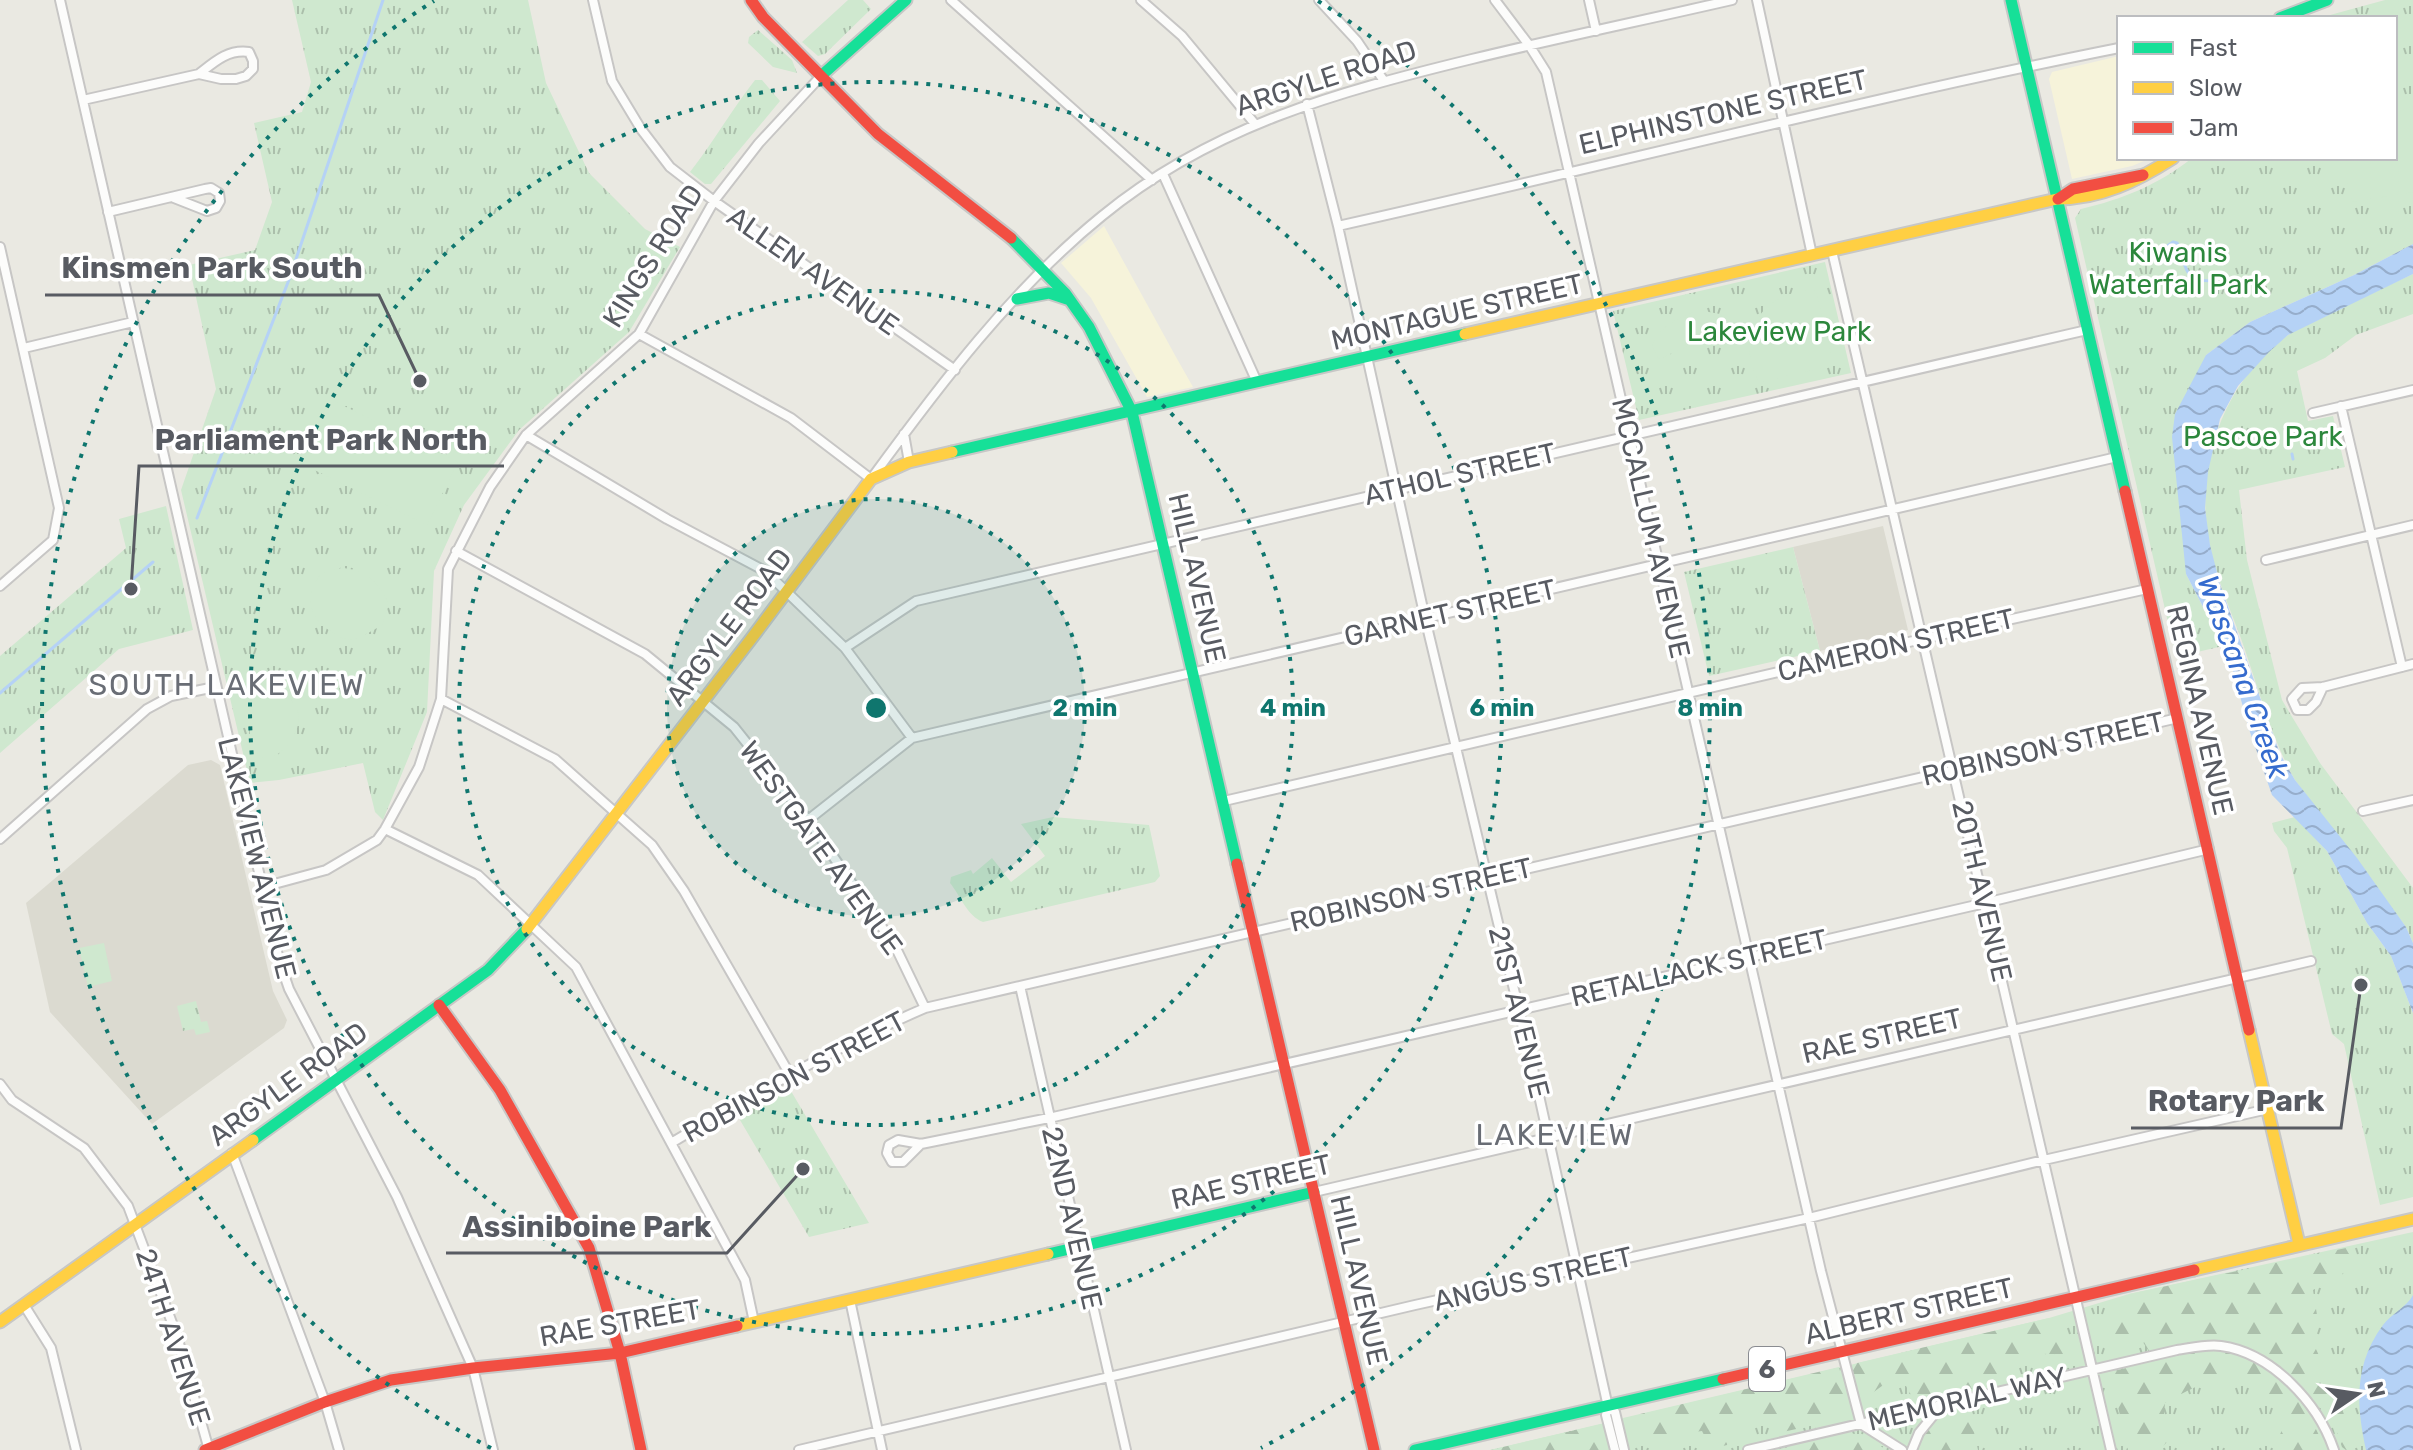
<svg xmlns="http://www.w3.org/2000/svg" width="2413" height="1450" font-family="Rubik,sans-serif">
  <defs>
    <pattern id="grass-tufts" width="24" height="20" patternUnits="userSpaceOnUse" patternTransform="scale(2)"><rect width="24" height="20" fill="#cfe8cf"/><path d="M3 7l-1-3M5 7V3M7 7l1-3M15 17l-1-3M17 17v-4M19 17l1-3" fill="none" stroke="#abbfab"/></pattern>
    <pattern id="forest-firs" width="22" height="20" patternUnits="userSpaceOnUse" patternTransform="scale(2)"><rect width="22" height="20" fill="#cfe8cf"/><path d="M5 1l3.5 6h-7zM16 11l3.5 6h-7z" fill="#abbfab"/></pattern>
    <pattern id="water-waves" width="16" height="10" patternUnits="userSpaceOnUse" patternTransform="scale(2)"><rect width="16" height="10" fill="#b5d2f6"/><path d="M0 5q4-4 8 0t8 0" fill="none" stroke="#96adcb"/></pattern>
  </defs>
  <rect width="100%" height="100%" fill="#eae9e2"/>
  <path fill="#f6f3da" d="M 2119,56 L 2119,158 L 2151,158 L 2132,166 L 2072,179 L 2049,79 L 2052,72 Z
    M 1104,226 L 1176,357 L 1193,387 L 1147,397 L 1091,298 L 1061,263 Z"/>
  <path fill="#dbdad0" d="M 1883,526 L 1908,630 L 1820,651 L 1793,547 Z
    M 211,760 L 220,765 L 273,991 L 287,1020 L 284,1028 L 152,1124 L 50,1012 L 26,903 L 188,765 Z"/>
  <path fill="url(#grass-tufts)" d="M 292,0 L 528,0 L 546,83 L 589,173 L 645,229 L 680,247 L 629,332 L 519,430 L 464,505 L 434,571 L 427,712 L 383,820 L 375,812 L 363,763 L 279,780 L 250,783 L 181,490 L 216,389 L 189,265 L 255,250 L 272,202 L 254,123 L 302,112 L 311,82 Z
    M 848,0 L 863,0 L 871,9 L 825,54 L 818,56 L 802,42 Z
    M 2385,0 L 2413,0 L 2413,244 L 2354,275 L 2250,322 L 2206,355 L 2186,574 L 2223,646 L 2176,657 L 2075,218 L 2081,209 C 2123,199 2158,185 2192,158 L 2395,158 L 2395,18 L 2319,18 Z
    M 758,30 L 792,60 L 797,73 L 773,67 L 748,43 L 749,37 Z
    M 755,80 L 762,80 L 780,101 L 711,184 L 705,184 L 690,172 C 714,141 731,111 755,80 Z
    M 1825,262 L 1851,373 L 1639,420 L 1613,311 Z
    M 2413,274 L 2413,314 L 2356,335 L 2325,358 L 2297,371 L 2308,421 L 2333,416 L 2345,467 L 2239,490 L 2247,560 L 2282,700 L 2320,763 L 2413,888 L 2413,943 L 2406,927 L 2295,780 C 2269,734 2257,682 2239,633 C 2228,604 2216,576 2210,546 C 2193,469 2222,382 2288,335 C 2297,329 2309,324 2320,319 C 2351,303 2382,288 2413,274 Z
    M 166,506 L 193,630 L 119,649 L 0,753 L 0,656 L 126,548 L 119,519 Z
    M 1793,547 L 1820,651 L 1709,676 L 1684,572 Z
    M 1053,817 L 1149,825 L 1160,876 L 1155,882 L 983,922 C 967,916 960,895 950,883 L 951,877 L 971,870 L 973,874 L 992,858 L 1011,882 L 1045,856 L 1021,824 Z
    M 2295,817 L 2327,851 L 2367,923 L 2391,956 L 2413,1013 L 2413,1197 L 2380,1205 L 2344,1044 L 2332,1034 L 2287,848 L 2274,831 L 2272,823 Z
    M 196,1001 L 201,1022 L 207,1021 L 210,1032 L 196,1035 L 194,1029 L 183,1031 L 177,1006 Z
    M 788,1086 L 869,1223 L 809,1237 L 737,1115 Z
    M 2413,1232 L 2413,1450 L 1490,1450 L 2049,1318 L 2129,1294 Z"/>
  <path fill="url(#forest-firs)" d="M 2346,1248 L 2352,1258 L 2349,1270 L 2313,1290 L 2317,1315 L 2315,1347 L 2323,1364 L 2328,1386 L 2341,1405 L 2355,1450 L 2346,1450 L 2342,1447 L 2326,1401 L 2312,1396 L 2315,1427 L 2326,1450 L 2273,1450 L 2287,1419 L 2273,1404 L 2263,1404 C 2259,1396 2256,1387 2249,1382 C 2229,1367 2184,1392 2165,1403 L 2164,1414 L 2175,1429 L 2171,1438 L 2159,1450 L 2128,1450 L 2110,1372 L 2146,1363 L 2148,1350 L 2139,1336 L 2105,1350 L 2102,1332 L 2129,1294 Z
    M 2049,1318 L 2066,1336 L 2071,1356 L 2023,1352 L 2017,1361 L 2017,1378 L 1915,1402 L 1906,1386 L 1886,1383 L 1860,1402 L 1852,1366 L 1857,1363 Z
    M 1839,1367 L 1847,1399 L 1842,1419 L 1774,1434 L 1763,1415 L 1732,1419 L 1727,1445 L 1711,1449 L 1702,1431 L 1629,1441 L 1623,1418 Z
    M 1969,1409 L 1978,1450 L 1916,1450 L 1929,1428 L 1945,1412 Z
    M 1602,1424 L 1608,1450 L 1490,1450 Z
    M 1850,1433 L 1864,1436 L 1887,1450 L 1776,1450 Z"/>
  <path fill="#cfe8cf" d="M 2413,106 L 2413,192 L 2352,202 L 2347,180 L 2351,158 L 2395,158 L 2395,112 Z
    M 1808,290 L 1816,291 L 1832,359 L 1828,367 L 1759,382 C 1735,338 1758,296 1808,290 Z
    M 1698,310 L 1720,314 L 1729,324 L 1724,333 L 1709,347 L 1688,346 L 1659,359 L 1652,347 C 1659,326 1678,318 1698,310 Z
    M 330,399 L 458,462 L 427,525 L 298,462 Z
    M 341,568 C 366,569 378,582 389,604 L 382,625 C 373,630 362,638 352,639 C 345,640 339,637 334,633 C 309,620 303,596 321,574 Z
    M 272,695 C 319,696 296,756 264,759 C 245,748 247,717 258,701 Z
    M 104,943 L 112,981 L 88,987 L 79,948 Z"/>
  <path fill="url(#water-waves)" d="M 2413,244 L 2413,274 L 2288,335 L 2269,352 L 2238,386 L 2220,419 L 2208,472 L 2205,508 L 2210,545 L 2220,584 L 2280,754 L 2295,780 L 2357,858 L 2406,927 L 2413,943 L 2413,1013 L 2391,956 L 2367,923 L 2327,851 L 2272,795 L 2250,732 L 2229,657 L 2186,574 L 2172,437 L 2175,414 L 2206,355 L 2250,322 L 2354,275 Z
    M 2413,1295 L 2413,1450 L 2366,1450 C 2356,1405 2354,1364 2383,1325 C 2392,1313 2407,1307 2413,1295 Z"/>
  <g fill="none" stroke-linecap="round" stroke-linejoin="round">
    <path stroke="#b5d2f6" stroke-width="3" d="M 2163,249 L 2173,242 L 2177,243 C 2188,265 2180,281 2212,281
      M 2292,454 L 2293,459
      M 197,518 L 290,277 L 383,0
      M 0,693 L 153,562"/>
    <g stroke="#c7c6c5" stroke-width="12">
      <path id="street" d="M 60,0 L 279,960 L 289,989 L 397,1197 L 473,1368 L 493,1450
        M 593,0 L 612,81 L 641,129 L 670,167 L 714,201 L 955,370
        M 951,0 L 1152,180
        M 1141,0 L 1182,36 L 1255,124
        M 1319,0 L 1357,41 L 1384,81
        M 1495,0 L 1529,45 L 1546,72 L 1821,1271 L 1861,1424 L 1902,1450
        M 1589,0 L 1596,31
        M 1757,0 L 1812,255
        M 83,100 L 199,74 L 221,79 L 236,79 L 246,76 L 253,69 L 253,61 L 249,52 C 228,49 214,62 199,74
        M 1307,104 L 1338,226 L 1425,618 L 1534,1073 L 1608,1407 L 1606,1415 L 1615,1450
        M 1163,174 L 1257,382
        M 108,212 L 205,189 L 211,188 L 219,193 L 220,201 L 216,208 L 207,211 L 174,198
        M 1338,226 C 1599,168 1857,100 2119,48
        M 0,247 L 59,508 L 53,540 L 0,586
        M 1832,251 L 2111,1450
        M 639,334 L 791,418 L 871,479 C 939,386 1012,289 1102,216 C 1212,126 1337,92 1472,59 C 1558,38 1645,20 1732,0
        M 24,348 L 133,322
        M 2341,406 L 2402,667
        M 2313,413 L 2413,390
        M 904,434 L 909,462
        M 526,435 L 667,519 L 765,571 L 845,648 L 912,738
        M 456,551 L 645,654 L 734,727 L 808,820 L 895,946 L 925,1008
        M 2266,560 L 2413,525
        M 845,648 L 916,601 L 2087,330
        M 2323,687 L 2316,702 L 2308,710 L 2297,710 L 2292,699 L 2302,688 L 2323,687 L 2413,664
        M 441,699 L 555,759 L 652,845 L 684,891 L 789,1073
        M 1224,801 L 1864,652 L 2147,589
        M 2363,811 L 2413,800
        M 808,820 L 912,738 L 2117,457
        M 385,829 L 478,875 L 576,967 L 745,1280 L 754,1322
        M 0,839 L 147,709 L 171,696 L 215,687
        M 263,887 L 326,870 L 377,840 L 385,829 L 419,767 L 441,699 L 448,569 L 490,487 L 526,435 L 639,334 L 714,201 L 759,143 L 822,75
        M 1020,986 L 1126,1450
        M 0,1084 L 12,1100 L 84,1148 L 128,1206 L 177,1336 L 209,1450
        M 671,1143 C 755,1094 837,1046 925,1008 L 2178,718
        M 921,1144 L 903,1162 L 892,1162 L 887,1153 L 889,1145 L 898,1140 L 921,1144 L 1049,1118 L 1985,903 L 2209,849
        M 232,1153 L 325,1402 L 339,1450
        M 1314,1192 L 2311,961
        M 850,1300 L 882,1450
        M 24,1305 L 51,1348 L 76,1450
        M 1608,1407 L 1615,1412 L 1624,1450
        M 799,1450 L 1415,1305 L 1809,1218 L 2044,1160 L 2268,1109
        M 1748,1450 L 2177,1350 C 2191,1348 2207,1344 2221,1346 C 2272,1353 2318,1403 2334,1450
        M 1912,1450 L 1919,1433 L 1941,1406"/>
    </g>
    <g stroke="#c7c7c6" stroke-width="15">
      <path id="fast" d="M 2011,0 L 2125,491
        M 2280,18 L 2327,0
        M 822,75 L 906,0
        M 1011,238 L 1065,293 L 1089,327 L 1132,412 L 1237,864
        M 1017,299 L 1049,293 L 1070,300
        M 952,452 L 1465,334
        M 253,1140 L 488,970 L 527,929
        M 1048,1254 L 1314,1192
        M 1415,1450 L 1723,1379"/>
    </g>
    <g stroke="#c7c7c6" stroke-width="15">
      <path id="slow" d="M 1465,334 L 2057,199 C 2101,199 2137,181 2173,158
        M 527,929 L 751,639 L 871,479 L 909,462 L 952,452
        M 2249,1030 L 2299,1244
        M 2194,1270 L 2413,1219
        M 0,1322 L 253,1140
        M 737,1326 L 1048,1254"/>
    </g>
    <g stroke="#c7c7c6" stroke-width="15">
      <path id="jam" d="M 751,0 L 763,17 L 878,134 L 1011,238
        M 2058,199 L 2073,189 L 2143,175
        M 2125,491 L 2249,1030
        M 1237,864 L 1374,1450
        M 439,1005 L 500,1090 L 589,1248 L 620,1353 L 641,1450
        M 1723,1379 L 2194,1270
        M 205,1450 L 325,1402 L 391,1380 L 473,1368 L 620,1353 L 737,1326"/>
    </g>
    <use href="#street" stroke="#fcfcfb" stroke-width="8"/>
    <use href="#fast" stroke="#16e098" stroke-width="11"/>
    <use href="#slow" stroke="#ffcf43" stroke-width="11"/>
    <use href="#jam" stroke="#f24e42" stroke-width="11"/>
  </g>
  <circle cx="876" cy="708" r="209" fill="#0f766e" fill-opacity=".12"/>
  <g fill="none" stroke="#0f766e" stroke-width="4" stroke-dasharray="4 8">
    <circle cx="876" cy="708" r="209"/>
    <circle cx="876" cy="708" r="417"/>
    <circle cx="876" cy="708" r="626"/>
    <path d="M491 1448A834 834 0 0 1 434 1M1318 1A834 834 0 0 1 1261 1448"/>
  </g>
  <g text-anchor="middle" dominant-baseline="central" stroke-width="7" stroke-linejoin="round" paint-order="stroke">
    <rect fill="#fff" stroke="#8a8c91" stroke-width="2" x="1749" y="1347" width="36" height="44" rx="6"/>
    <g font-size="26" font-weight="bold" fill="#585b62">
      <text x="1767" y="1369">6</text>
    </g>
    <g font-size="28" fill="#585b62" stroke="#fff">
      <text transform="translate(1326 78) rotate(-18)">ARGYLE ROAD</text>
      <text transform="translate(1723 112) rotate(-13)">ELPHINSTONE STREET</text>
      <text transform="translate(653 256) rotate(-58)">KINGS ROAD</text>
      <text transform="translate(813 271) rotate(35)">ALLEN AVENUE</text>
      <text transform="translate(1457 312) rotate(-13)">MONTAGUE STREET</text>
      <text transform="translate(1460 474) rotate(-13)">ATHOL STREET</text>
      <text transform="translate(1651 528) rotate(77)">MCCALLUM AVENUE</text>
      <text transform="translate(1197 578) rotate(77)">HILL AVENUE</text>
      <text transform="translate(1450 613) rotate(-13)">GARNET STREET</text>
      <text transform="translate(729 627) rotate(-53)">ARGYLE ROAD</text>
      <text transform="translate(1896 645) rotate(-13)">CAMERON STREET</text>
      <text transform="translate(2200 710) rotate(77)">REGINA AVENUE</text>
      <text transform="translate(2043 749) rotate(-13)">ROBINSON STREET</text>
      <text transform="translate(821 848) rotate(54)">WESTGATE AVENUE</text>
      <text transform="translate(257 858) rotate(76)">LAKEVIEW AVENUE</text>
      <text transform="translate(1982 891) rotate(77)">20TH AVENUE</text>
      <text transform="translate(1411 895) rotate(-13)">ROBINSON STREET</text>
      <text transform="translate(1699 968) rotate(-13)">RETALLACK STREET</text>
      <text transform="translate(1519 1012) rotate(76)">21ST AVENUE</text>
      <text transform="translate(1882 1036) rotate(-13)">RAE STREET</text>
      <text transform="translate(794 1077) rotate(-28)">ROBINSON STREET</text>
      <text transform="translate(288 1084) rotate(-36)">ARGYLE ROAD</text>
      <text transform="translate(1251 1182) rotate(-13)">RAE STREET</text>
      <text transform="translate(1072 1218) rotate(77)">22ND AVENUE</text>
      <text transform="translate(1533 1279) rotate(-13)">ANGUS STREET</text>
      <text transform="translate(1359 1280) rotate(77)">HILL AVENUE</text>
      <text transform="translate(1909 1311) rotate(-13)">ALBERT STREET</text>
      <text transform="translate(620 1323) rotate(-10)">RAE STREET</text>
      <text transform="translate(173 1337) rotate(72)">24TH AVENUE</text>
      <text transform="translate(1967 1399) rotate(-13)">MEMORIAL WAY</text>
    </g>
    <g font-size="28" fill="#2c873c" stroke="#fff">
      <text x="2178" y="252">Kiwanis<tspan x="2178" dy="32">Waterfall Park</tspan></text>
      <text x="1779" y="331">Lakeview Park</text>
      <text x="2263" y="436">Pascoe Park</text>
    </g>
    <g font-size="30" font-style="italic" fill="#356bce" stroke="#fff">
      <text transform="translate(2243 677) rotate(70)">Wascana Creek</text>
    </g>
    <g font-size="30" letter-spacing="2" fill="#696d75" stroke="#fff">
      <text x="227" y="685">SOUTH LAKEVIEW</text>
      <text x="1555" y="1135">LAKEVIEW</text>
    </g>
  </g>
  <circle cx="876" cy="708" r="12" fill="#0f766e" stroke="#fff" stroke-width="4"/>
  <g font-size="24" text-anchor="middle" font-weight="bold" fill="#0f766e" stroke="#fff" stroke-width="7" stroke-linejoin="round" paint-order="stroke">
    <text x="1085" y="716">2 min</text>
    <text x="1293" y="716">4 min</text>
    <text x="1502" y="716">6 min</text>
    <text x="1710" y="716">8 min</text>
  </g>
  <path fill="none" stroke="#585b62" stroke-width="3" d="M420 381L379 295H45M131 589L139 466H504M2361 985L2341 1128H2131M803 1169L727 1253H446"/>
  <g fill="#585b62" stroke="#fff" stroke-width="3">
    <circle cx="420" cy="381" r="8"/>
    <circle cx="131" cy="589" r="8"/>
    <circle cx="2361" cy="985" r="8"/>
    <circle cx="803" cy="1169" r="8"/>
  </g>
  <g font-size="30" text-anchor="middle" font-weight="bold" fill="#585b62" stroke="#fff" stroke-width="7" stroke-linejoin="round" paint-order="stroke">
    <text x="212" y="278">Kinsmen Park South</text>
    <text x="321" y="450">Parliament Park North</text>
    <text x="2236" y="1111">Rotary Park</text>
    <text x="587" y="1237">Assiniboine Park</text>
  </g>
  <rect x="2117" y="16" width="280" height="144" fill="#ffffff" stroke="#bcbdc0" stroke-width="2"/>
  <rect x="2133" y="42" width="40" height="12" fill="#16e098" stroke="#bcbdc0" stroke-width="2"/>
  <text x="2189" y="56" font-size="24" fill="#585b62">Fast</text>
  <rect x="2133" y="82" width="40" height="12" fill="#ffcf43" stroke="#bcbdc0" stroke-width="2"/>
  <text x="2189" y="96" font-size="24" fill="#585b62">Slow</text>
  <rect x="2133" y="122" width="40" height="12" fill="#f24e42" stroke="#bcbdc0" stroke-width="2"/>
  <text x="2189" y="136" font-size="24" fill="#585b62">Jam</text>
  <g transform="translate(2357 1394) rotate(77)" stroke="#ffffff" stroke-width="6" paint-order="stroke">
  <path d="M0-6L14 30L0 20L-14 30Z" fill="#585b62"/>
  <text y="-12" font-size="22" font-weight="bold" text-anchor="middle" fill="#585b62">N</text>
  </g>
</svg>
